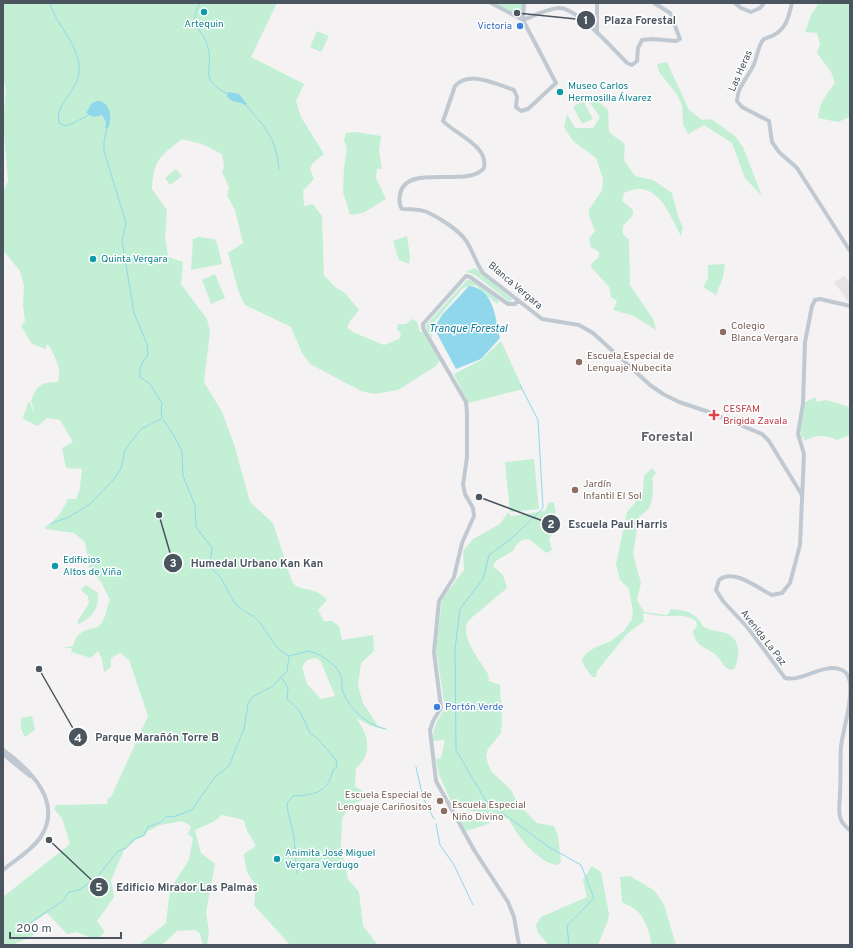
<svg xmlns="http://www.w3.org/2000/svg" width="853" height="948" font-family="Overpass,sans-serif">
  <rect width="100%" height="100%" fill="#f4f2f2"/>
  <path fill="#e5e3e4" d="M 845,276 L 850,284 L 850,301 L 848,301 L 834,282 Z"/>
  <path fill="#c3f0d5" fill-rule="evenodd" d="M 3,3 L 277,3 L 251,57 L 304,84 L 296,101 L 301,117 L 324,154 L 313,163 L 310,169 L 314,179 L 303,191 L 304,206 L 313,204 L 322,216 L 324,275 L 335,287 L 345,293 L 359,310 L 350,321 L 347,328 L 355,333 L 384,345 L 399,339 L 401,334 L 397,329 L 398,324 L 406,324 L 412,319 L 417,322 L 420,332 L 424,331 L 440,360 L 436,366 L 398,390 L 374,394 L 361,391 L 310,364 L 302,353 L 291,327 L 245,305 L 239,293 L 228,253 L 243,243 L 235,210 L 227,195 L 229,187 L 222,172 L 224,166 L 222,154 L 202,144 L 182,139 C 160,157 154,158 152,189 L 167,210 L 165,237 L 168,257 L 183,262 L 181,284 L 207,319 L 210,332 L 204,382 L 222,412 L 234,444 L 250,502 L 273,523 L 292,582 C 302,594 313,584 327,600 L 318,610 L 324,621 L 332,621 L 339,626 L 342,640 L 373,635 L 374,651 L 361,663 L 358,686 L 363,703 L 378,726 L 387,730 L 371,726 L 356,718 C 368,734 374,753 356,768 L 355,786 L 363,791 L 364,799 L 350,806 L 342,818 L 341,847 L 348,879 L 359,892 L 363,926 L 378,945 L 290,945 L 254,905 L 256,885 C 247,875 245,867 244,854 L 256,846 L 246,829 L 244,820 L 222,815 L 213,822 L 195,830 L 201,853 L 215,864 L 206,912 L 209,932 L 207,945 L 203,945 L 200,934 L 196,930 L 177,931 L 162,945 L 139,945 L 166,923 L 170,889 L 189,860 L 193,838 L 188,834 L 191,826 L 182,821 L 160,825 L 148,831 L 145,836 L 137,839 L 124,850 L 111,880 L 114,897 L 97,921 L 105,932 L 96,940 L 76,932 L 67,934 L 47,913 L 32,923 L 34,935 L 12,945 L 3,945 L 3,897 L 70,844 L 62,818 L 54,809 L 56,805 L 107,804 L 108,798 L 111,797 L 148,716 L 129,660 L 120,653 L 111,658 L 111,667 L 104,672 L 102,659 L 98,651 L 91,658 L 71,652 L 72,648 L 62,648 L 73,646 C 79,623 96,634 103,621 C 106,615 107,606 110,600 L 101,582 L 89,567 L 85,542 L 74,533 L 45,529 L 47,526 L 43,527 L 50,524 L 60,514 L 68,499 L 76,499 L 80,488 L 82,469 L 66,468 L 62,448 L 73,442 L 60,420 L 47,418 L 38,426 L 25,420 L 23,417 L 29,401 L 35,415 L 31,401 C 37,385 41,382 58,382 C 62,368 55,357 49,346 L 47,344 L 46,349 L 32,344 L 21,326 L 25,321 L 23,304 L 24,286 L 20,271 L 3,250 L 3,191 L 8,181 L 3,122 L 6,90 L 3,76 ZM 316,658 L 321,662 L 335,696 L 321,699 L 307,684 L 302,667 L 307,660 Z
    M 494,3 L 522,3 L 522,18 Z
    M 819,3 L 850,3 L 850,117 L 838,122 L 818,118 C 819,103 826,95 835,83 L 831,72 L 817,53 L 820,44 L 817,33 L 805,32 L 811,15 Z
    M 317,31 L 329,36 L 321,52 L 310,47 Z
    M 667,62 L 689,110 L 702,120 L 711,119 L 735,136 L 743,147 L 762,196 L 745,178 L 732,143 L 704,125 L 688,134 L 683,124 L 682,105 L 676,93 L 659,72 L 657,64 Z
    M 584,95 L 600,103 L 608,110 L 609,131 L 614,136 L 625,144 L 624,160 L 635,176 L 653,180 L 672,193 L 678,216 L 683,228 L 681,236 C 669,214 657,177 624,193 L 622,201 L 633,210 L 633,215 L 623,226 L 623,234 L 629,240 L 630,285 L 653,319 L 656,330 L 634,316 L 613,310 L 617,301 L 611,297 L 609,287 L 591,267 L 592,263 L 599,257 L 599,252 L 591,247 L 589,239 L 595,231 L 589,216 L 589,210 L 602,190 L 603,179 L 596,158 L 573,141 L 564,127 L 567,114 L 575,128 L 593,128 L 600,117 Z
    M 583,101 L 593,119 L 582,124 L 573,107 Z
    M 356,132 L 381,136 L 379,151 L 382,169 L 377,169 L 376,178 L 386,199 L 363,213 L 350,215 L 343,192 L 344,168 L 347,148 L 344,140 L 346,133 Z
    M 176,169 L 182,176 L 170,185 L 165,178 Z
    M 407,236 L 410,256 L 409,264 L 399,260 L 393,241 Z
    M 199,237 L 214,239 L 217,243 L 222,264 L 191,270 L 193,239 Z
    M 725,264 L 723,277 L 716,295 L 703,287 L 708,278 L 708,265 Z
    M 475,268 L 512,299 L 510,302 L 475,275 L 466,272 Z
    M 215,274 L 225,298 L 211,304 L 202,280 Z
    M 467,280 L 472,281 L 499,300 L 497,304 L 475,285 L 463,288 L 433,324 L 432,338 L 425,326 Z
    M 501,341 L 523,389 L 468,403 L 454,374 L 481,360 Z
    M 815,397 L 817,402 L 826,400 L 850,407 L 850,435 L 837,440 C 824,434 816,435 804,441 L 804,436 L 801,439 L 800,427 L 804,403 Z
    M 534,459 L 539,509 L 510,512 L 505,462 Z
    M 652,468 L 656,473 L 652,478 C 654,487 653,500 649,508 C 647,511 642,514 639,517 L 633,554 L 641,583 L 637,600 L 644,612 L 667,615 L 671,609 C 681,610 692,611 699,620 C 701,622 702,625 704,627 C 711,631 718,631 725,633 C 741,638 740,655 735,668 L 731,670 C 722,667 723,662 717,656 C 707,646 696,649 693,631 L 697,626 L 696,621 C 686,614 677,616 666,616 C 658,616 651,614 643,613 L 644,621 L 627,634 L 597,671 L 596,677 L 592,677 L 583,664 L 582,659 L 587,653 L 594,648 L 611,641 L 624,631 L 632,619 L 633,612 L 629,589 L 620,580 L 616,564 L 627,512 L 640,497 L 643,491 L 644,476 Z
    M 549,502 L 554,503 L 558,527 L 549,539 L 552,550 L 546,553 L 529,539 L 522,540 L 516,545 L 514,550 L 496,561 L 493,566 L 503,575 L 507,588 L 469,620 C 458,635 480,660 488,674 L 489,681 L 500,685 L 502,723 L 501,733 L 488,749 L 486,755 L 488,764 L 492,772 L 511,790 L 518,804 L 537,823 L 554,826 L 558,836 L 561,862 L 558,865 C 539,864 516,835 509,819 L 454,807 L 439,775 L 436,759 L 441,758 L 445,740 L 433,741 C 433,727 437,720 445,709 L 436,648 L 442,599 L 464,570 L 463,551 L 473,539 L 500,524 L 508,512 L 511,516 L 545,511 Z
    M 86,585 L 98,593 C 99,609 93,616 79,624 L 77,622 L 89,603 L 88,596 L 83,592 L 81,589 Z
    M 32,716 L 35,730 L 25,737 L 21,729 L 21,718 Z
    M 455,812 L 468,819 L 492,823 L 465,831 Z
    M 592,866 L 601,872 L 609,914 L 608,920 L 598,945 L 549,945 L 538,933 L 536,925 L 541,917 L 587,897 L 583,880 Z
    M 630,876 L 655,891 L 664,905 L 676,945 L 651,945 C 651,934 645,918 636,910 C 633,907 626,905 622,902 L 620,877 Z"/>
  <path fill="#91d7ec" d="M 228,92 L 239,94 L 247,104 L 245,105 L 241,103 L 232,101 L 227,97 Z
    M 97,101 C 110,101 113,117 108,128 L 105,128 L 106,122 L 102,115 L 93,117 L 86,113 L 92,103 Z
    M 469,286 C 495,289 495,319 500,338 L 481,359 L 456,369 L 434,328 L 442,315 Z"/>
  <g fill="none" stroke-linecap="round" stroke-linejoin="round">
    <path stroke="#91d7ec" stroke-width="1" d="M 50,3 C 57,28 82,46 79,74 C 76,92 52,108 60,124 L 67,126 L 89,115
      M 200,3 C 187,26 203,28 208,48 C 214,73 197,78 229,95
      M 245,104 C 265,127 276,137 279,169
      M 107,128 L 104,142 L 104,151 L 126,223 L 122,241 L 134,313 L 147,344 L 148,355 C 142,361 139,369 140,377 L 149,383 L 162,403 L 161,410 L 162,418 L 173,434 L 182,451 L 183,476 L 195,505 L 196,527 L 212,548 L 210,568 C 224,576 226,591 235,603 C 241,611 253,614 259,622 C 270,634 273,649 289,656
      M 520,385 L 538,420 L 543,508 L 512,538 L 489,555 L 483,579 L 460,609 L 455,649 L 456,750 L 486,801 L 549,847 L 581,865 L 594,898 L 567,926 L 569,945
      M 50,524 L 69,517 L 90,504 L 114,479 L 121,469 L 125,450 L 141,429 L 161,419
      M 290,656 L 308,651 C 319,653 335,663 340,674 C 343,679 341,686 343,692 C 349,709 369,726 386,729
      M 282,678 L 288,688 L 287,699 L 299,710 L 310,733 L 319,740 L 336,760 L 337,767 L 333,770 C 328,793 314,795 293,796 L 288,802 L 287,807 L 294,837 L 297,874
      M 416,767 L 423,798 L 434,819
      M 436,824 L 440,845 L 454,865 L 473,905
      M 22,928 L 63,901 L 69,892 L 79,890 L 97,877 L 118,851 L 126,848 L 134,839 L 143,836 L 148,827 L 161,822 L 167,816 L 173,817 L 192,810 L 215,777 L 229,766 L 244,729 L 248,704 L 252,697 L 273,686 L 287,671 L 289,657"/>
    <path stroke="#c0c9d1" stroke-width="4" d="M 491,3 L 523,20
      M 524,3 L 523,20 L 556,83 L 528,109 L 521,111 L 516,107 L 517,97 L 514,90 C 496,84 470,70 455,86 L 443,121 C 455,134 489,146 484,168 C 468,189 407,162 400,194 C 399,200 399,205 402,209 C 411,209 419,209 427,212 C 440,218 459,230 467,242 C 473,252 476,263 483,273 L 542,319 L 579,325 L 593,333 L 650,385 L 663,394 L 679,402 L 709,412 L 762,434 L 769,441 L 802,495
      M 597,3 L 597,33
      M 735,3 L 741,8 L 751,12 L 760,8 L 764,3
      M 792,3 C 789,15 787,28 774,35 C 771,37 766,37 763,40 C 758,46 757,57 754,64 C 749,76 737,87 737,101 L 742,107 L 769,121 L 772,142 L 779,152 L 797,168 L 850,251
      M 523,20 C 533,16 547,9 558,8 C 576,6 614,50 627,63 L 632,65 L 637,61 L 638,48 L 642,40 L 652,39 L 676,41 L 680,39 L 670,13 L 654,3
      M 518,301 L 515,304 L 508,304 L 470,277 L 466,276 L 423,324 L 423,328 L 466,402 L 467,413 L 467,457 L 463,485 L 465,494 L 473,508 L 474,516 L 462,543 L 454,577 L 439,601 L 434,652 L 441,708 L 433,721 L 430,730 L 436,781 L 474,850 L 508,902 L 514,917 L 519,945
      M 850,306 L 820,299 L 815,300 L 812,306 L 805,342 L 803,403 L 798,434 L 804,454 L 800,545 L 790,583 L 782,593 L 772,595 C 757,588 734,568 719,580 L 716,590 L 723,601 L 748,628 L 785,678 C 803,682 824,662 842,670 C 847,672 849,677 850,682 C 852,703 844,726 841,746 C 840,762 841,777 840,792 C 840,808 835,820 850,830
      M 3,750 C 31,770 64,803 40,838 C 31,851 15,860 3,870
      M 3,754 L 30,776"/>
  </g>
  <g fill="#0f9aa8" stroke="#fff" stroke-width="1.5">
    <circle cx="204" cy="12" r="4"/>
    <circle cx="560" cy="92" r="4"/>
    <circle cx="93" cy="259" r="4"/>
    <circle cx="55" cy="566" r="4"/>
    <circle cx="277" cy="859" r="4"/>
  </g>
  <g fill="#3f7fe0" stroke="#fff" stroke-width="1.5">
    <circle cx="520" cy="26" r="4"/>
    <circle cx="437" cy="707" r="4"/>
  </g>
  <g fill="#8d6e63" stroke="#fff" stroke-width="1.5">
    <circle cx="723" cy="332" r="4"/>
    <circle cx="579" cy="362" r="4"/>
    <circle cx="575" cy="490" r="4"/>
    <circle cx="440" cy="801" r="4"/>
    <circle cx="444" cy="811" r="4"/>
  </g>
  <path fill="#e0444e" stroke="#fff" stroke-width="1.5" d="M712 409h4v4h4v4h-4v4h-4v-4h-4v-4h4z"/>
  <g text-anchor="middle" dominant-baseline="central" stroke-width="3" stroke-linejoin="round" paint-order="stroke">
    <g font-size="10" fill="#0d838f" stroke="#fff" text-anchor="start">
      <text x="204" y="24" text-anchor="middle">Artequin</text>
      <text x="568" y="86">Museo Carlos<tspan x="568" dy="12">Hermosilla Álvarez</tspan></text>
      <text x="101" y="259">Quinta Vergara</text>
      <text x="63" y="560">Edificios<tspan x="63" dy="12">Altos de Viña</tspan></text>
      <text x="285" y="853">Animita José Miguel<tspan x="285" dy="12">Vergara Verdugo</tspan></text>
    </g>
    <g font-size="10" fill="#366cbe" stroke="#fff" text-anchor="end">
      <text x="512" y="26">Victoria</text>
      <text x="445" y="707" text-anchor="start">Portón Verde</text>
    </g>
    <g font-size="10" fill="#4a5560" stroke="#fff">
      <text transform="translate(741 71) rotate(-66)">Las Heras</text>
      <text transform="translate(515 286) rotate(40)">Blanca Vergara</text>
      <text transform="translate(763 638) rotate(52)">Avenida La Paz</text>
    </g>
    <g font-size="10" fill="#785e54" stroke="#fff" text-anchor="start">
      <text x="731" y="326">Colegio<tspan x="731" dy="12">Blanca Vergara</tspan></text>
      <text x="587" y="356">Escuela Especial de<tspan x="587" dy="12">Lenguaje Nubecita</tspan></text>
      <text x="583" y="484">Jardín<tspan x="583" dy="12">Infantil El Sol</tspan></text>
      <text x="432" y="795" text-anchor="end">Escuela Especial de<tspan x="432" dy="12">Lenguaje Cariñositos</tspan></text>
      <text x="452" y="805">Escuela Especial<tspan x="452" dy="12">Niño Divino</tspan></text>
    </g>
    <g font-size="10" fill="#be3a42" stroke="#fff" text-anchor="start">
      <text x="723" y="409">CESFAM<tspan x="723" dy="12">Brigida Zavala</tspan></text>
    </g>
    <g font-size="11" font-style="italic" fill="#0e7d9e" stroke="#fff">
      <text x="468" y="329">Tranque Forestal</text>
    </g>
    <g font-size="14" font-weight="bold" fill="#5f6267" stroke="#fff">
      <text x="667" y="437">Forestal</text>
    </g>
  </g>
  <path fill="none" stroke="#4a5560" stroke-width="1.5" d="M517 13L586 20M479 497L551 524M159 515L173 563M39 669L78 737M49 840L99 887"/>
  <g fill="#4a5560" stroke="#fff" stroke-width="1.5">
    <circle cx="517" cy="13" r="4"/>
    <circle cx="479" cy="497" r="4"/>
    <circle cx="159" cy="515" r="4"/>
    <circle cx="39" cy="669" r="4"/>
    <circle cx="49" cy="840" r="4"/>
    <circle cx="586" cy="20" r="10"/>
    <circle cx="551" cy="524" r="10"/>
    <circle cx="173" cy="563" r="10"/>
    <circle cx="78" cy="737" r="10"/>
    <circle cx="99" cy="887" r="10"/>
  </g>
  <g font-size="12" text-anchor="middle" font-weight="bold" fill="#fff">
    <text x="586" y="24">1</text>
    <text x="551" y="528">2</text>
    <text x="173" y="567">3</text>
    <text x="78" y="742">4</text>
    <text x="99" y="891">5</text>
  </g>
  <g font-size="11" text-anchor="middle" font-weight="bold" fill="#4a5560" stroke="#fff" stroke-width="3" stroke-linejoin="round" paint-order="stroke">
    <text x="640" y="24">Plaza Forestal</text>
    <text x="618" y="528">Escuela Paul Harris</text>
    <text x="257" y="567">Humedal Urbano Kan Kan</text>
    <text x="157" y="741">Parque Marañón Torre B</text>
    <text x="187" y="891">Edificio Mirador Las Palmas</text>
  </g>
  <rect width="853" height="948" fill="none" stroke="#4a5560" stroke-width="8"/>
  <path d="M10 932v6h111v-6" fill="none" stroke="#4a5560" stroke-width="2"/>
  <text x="16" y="932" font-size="12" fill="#4a5560" stroke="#ffffff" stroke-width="3" paint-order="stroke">200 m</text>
</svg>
